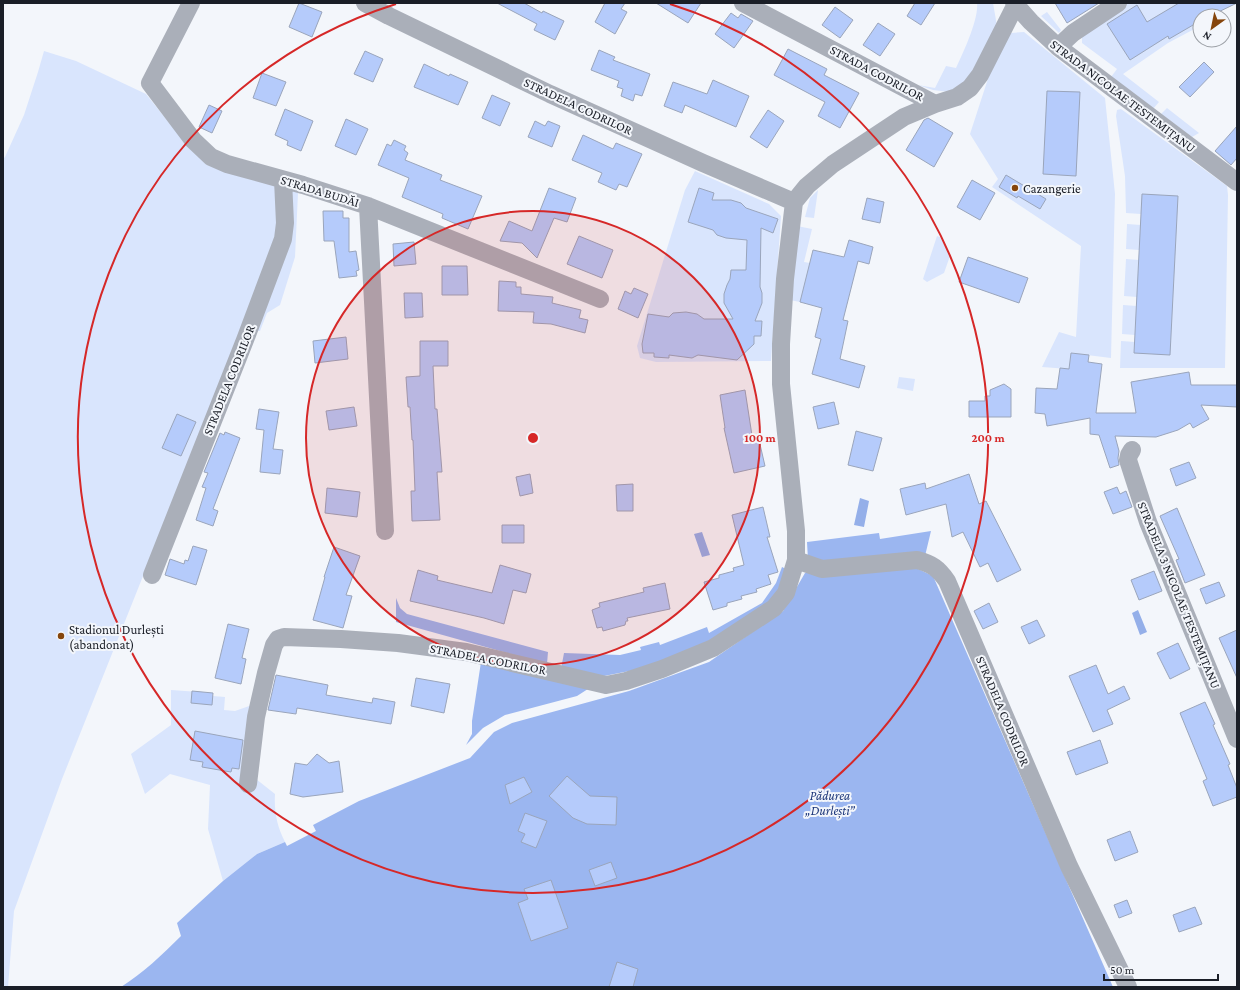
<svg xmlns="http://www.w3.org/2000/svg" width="1240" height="990" font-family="'Crimson Pro',serif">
  <rect width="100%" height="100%" fill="#f3f6fb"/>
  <path fill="#d9e5fd" d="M 977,3 L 993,3 L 997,26 L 972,77 L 949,92 L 933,90 L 918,85 L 935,88 L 946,66 L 956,68 C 963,53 979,19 977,3 Z
    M 1128,3 L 1203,3 L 1210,16 L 1200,16 L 1200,26 L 1168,43 L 1123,74 L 1159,102 L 1153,109 L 1111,77 L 1117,69 L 1082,43 L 1082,30 Z
    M 1047,12 L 1061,30 L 1059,33 L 1041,16 Z
    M 1024,32 L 1105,98 L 1115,194 L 1111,358 L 1071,353 L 1069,369 L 1042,367 L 1059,332 L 1076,337 L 1081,246 L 992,187 L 998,179 L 970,134 L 998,48 L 1007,36 L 1011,33 Z
    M 44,51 L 76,61 L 146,94 L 191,150 L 207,165 L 278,187 L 278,238 L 62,779 L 14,911 L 8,987 L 3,987 L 3,159 L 5,157 L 24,115 L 38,72 Z
    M 1167,108 L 1199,133 L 1192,137 L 1161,114 Z
    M 1121,109 L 1227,186 L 1228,195 L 1225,368 L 1120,368 L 1121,341 L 1135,342 L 1141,214 L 1126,213 L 1125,176 L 1116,116 L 1117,110 Z
    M 695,171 L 769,204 L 781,216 L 771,361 L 656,362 L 640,358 L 637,346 L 685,190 Z
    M 290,188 L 298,193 L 295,257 L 280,305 L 267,313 L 260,331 L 254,331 Z
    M 818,190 L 814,218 L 805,217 L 810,198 Z
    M 1127,224 L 1141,225 L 1139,250 L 1126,249 Z
    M 797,226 L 812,229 L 804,262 L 810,263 L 800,302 L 790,300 Z
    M 937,236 L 940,237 L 950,256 L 944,273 L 927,282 L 923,279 Z
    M 1126,259 L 1139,260 L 1137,297 L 1124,296 Z
    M 1123,305 L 1137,306 L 1135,335 L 1122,334 Z
    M 899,377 L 915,379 L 913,391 L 897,388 Z
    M 171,690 L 213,693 L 213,696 L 225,697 L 224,710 L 235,711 L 252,705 L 256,779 L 275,794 C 274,812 277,826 285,842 L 257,854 L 223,881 L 208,829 L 210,785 L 170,774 L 145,794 L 131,754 L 171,725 Z"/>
  <path fill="#9bb6f0" d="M 931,531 L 925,556 L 820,565 L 808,560 L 807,542 L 879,533 L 880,539 Z
    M 782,567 L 788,570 L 772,603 L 722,637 L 660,665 L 604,676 L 561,669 L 564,653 L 620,655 L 641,650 L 640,647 L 659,642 L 660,645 L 707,627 L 709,633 L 762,603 L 776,583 Z
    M 916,568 L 933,576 L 1113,987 L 121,987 C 143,973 162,955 181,936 L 177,923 L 223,881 L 257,854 L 285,842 L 287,846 L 316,831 L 313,825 L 359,801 L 470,758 L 494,732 L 512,723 L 629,691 L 709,662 L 783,611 L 805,573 Z
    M 396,598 L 400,608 L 407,614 L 548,652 L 547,664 L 396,622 Z
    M 481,662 L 591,687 L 577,696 L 505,715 L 483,728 L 466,745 L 472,734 L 472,721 Z"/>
  <path fill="#94afe9" d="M 860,498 L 869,501 L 864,527 L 854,525 Z
    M 702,532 L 710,555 L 702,557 L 694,534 Z
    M 1138,610 L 1147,632 L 1140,635 L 1132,613 Z"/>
  <path fill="#b5cbfb" stroke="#9aa5bb" d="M 299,3 L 322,12 L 312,37 L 289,27 Z
    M 497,3 L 524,3 L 542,13 L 543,11 L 564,21 L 555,40 L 534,30 L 537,24 Z
    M 605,3 L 625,3 L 621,9 L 627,12 L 615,34 L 595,22 Z
    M 656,3 L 701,3 L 688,23 Z
    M 915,3 L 935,3 L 921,25 L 907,16 Z
    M 1055,3 L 1099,3 L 1067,23 Z
    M 1179,3 L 1237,3 L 1210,16 L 1200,16 L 1200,21 L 1169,39 L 1168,36 L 1130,60 L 1107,24 L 1137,5 L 1147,22 Z
    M 835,7 L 853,20 L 840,38 L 822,25 Z
    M 731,13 L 738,18 L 741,14 L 753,21 L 734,48 L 715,34 Z
    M 878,23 L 895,34 L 880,56 L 863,45 Z
    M 788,49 L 827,69 L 824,75 L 859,93 L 840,128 L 818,116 L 825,102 L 774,75 Z
    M 599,50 L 615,57 L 613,60 L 650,74 L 642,96 L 635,94 L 633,101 L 621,96 L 623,89 L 617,87 L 619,81 L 591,70 Z
    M 365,51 L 383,59 L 373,82 L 354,74 Z
    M 1204,62 L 1214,72 L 1190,97 L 1179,87 Z
    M 424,64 L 449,76 L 450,74 L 468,82 L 458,105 L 414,87 Z
    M 262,73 L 286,82 L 276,106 L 253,98 Z
    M 713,80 L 749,96 L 736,127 L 685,105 L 682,113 L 664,106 L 673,82 L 707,94 Z
    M 1047,91 L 1080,92 L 1076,176 L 1043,174 Z
    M 492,95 L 510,103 L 500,126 L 482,118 Z
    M 209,105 L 222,111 L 212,133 L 199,127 Z
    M 285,109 L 313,121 L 301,151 L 287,145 L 288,141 L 275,135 Z
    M 768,110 L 784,121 L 767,148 L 750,137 Z
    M 928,118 L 953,133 L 934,167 L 906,150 L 924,120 Z
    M 346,119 L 368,129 L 356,155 L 335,146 Z
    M 535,121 L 545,126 L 548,121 L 560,126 L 552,147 L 528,137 Z
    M 1237,126 L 1237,158 L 1231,165 L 1215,151 Z
    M 583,135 L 613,149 L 616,143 L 642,154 L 627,187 L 619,184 L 616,190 L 598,182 L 602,173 L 572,160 Z
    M 394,140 L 406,146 L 404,150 L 408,153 L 405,160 L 442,175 L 440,180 L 482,196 L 468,229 L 442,218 L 443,214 L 402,197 L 409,178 L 378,165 L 387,144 L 391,146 Z
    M 1006,175 L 1046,199 L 1040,209 L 1018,196 L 1017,198 L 999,187 Z
    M 972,180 L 995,193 L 980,220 L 957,207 Z
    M 549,188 L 576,198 L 567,222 L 554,218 L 537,258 L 522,243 L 500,241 L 509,221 L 532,231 Z
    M 699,188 L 714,193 L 712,200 L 731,200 L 741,203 L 746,208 L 778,219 L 773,233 L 761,228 L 760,287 L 762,293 L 762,303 L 755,321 L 762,321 L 761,336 L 754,336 L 754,344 L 737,360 L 698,355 L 692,358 L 669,355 L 669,358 L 654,357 L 654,353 L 643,353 L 642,344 L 648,314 L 669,317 L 673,313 L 686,312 L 697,314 L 704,319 L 733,319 L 724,303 L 724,294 L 727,285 L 730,279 L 731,270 L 746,270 L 747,240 L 726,238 L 717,235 L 713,230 L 688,222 Z
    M 1142,194 L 1178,196 L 1170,355 L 1134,353 Z
    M 867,198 L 884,202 L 880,223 L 862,219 Z
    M 323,211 L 343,211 L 343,218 L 349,218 L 349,252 L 356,251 L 359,270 L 356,271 L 357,276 L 339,278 L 334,241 L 324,241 Z
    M 579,236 L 613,250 L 602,278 L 567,264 Z
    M 849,240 L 873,247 L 869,264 L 858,261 L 843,320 L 848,321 L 840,359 L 865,366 L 859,388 L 812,374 L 821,339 L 815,337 L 822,308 L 800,302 L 813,250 L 844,257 Z
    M 414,242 L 416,264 L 394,266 L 393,244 Z
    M 968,257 L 1028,278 L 1019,303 L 959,282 Z
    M 442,266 L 467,266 L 468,295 L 442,295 Z
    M 499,281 L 516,282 L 516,287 L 521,287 L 521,294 L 553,297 L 552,303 L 581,310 L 579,318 L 588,320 L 585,333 L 551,324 L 533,323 L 534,312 L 498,311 Z
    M 634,288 L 648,294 L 638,318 L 618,309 L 625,291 L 631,294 Z
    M 404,293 L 422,293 L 423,317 L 405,318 Z
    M 346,337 L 348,359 L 315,363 L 313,341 Z
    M 420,341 L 448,341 L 448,366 L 433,366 L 435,409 L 437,409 L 442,472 L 437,472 L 440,520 L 412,521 L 411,491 L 415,491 L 413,440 L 412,440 L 410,407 L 408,407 L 406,377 L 420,376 Z
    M 1071,353 L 1089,355 L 1088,362 L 1102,364 L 1096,413 L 1136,413 L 1131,382 L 1189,372 L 1191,385 L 1237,385 L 1237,407 L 1201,405 L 1209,419 L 1193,428 L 1190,423 L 1178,430 L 1156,437 L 1115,436 L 1119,451 L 1118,458 L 1119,465 L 1110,468 L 1099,435 L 1090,434 L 1090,418 L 1047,426 L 1045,414 L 1035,413 L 1036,388 L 1057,389 L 1060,368 L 1069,369 Z
    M 1004,384 L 1011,389 L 1011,417 L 969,417 L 969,401 L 985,401 L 985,396 L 990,396 L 990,390 Z
    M 745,390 L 753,442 L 759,440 L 765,466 L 734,473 L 724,428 L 725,428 L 720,395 Z
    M 834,402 L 839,424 L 818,429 L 813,407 Z
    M 354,407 L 357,426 L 329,430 L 326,411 Z
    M 259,409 L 279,412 L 273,449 L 283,450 L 280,474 L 260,472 L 264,430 L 256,429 Z
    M 177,414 L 196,422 L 181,456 L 162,448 Z
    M 856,431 L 882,438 L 873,471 L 848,465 Z
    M 225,432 L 240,438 L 213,509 L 218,511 L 213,526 L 196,520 L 206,488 L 202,487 L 208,473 L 204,472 L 220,433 L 224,435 Z
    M 1189,462 L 1196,478 L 1176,486 L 1170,469 Z
    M 530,474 L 533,493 L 520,496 L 516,477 Z
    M 969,474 L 979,504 L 986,501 L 1021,570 L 997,582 L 988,563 L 980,567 L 963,532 L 952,537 L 946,504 L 906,515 L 900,489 L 925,483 L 926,489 Z
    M 633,484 L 633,511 L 617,511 L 616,485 Z
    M 1117,487 L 1120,494 L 1126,491 L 1132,507 L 1113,514 L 1104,492 Z
    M 327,488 L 360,492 L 357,517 L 325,513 Z
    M 763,507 L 770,537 L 767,537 L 778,572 L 768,575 L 771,584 L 756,589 L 757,592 L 741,596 L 742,599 L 727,603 L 727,606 L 713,610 L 704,582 L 719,578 L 719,575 L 734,571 L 733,568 L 744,565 L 732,515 Z
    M 1177,508 L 1205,575 L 1185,583 L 1176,560 L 1179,559 L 1160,516 Z
    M 502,525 L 524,525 L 524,543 L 502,543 Z
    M 193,546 L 207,550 L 196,585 L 165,575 L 170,559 L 184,564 L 185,560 L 188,561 Z
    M 334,547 L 360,556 L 346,595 L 352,596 L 343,628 L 313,620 L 325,577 L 324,577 Z
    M 500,565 L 531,574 L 526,593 L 513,590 L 504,624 L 484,618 L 410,601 L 418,570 L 438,576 L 437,580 L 492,593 Z
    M 1154,571 L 1162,591 L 1139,600 L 1131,580 Z
    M 1219,582 L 1225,596 L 1206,604 L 1200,589 Z
    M 665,583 L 670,609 L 627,618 L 628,621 L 626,621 L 625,625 L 603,631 L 602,627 L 597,628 L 592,610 L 600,607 L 599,603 L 644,592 L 643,588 Z
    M 989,603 L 998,622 L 983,629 L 974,611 Z
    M 1037,620 L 1045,636 L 1029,644 L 1021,627 Z
    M 228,624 L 249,629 L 242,658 L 246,659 L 241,684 L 215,678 Z
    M 1237,630 L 1237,678 L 1219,638 Z
    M 1178,643 L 1190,669 L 1170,679 L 1157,653 Z
    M 1096,665 L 1108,694 L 1124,686 L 1130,699 L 1107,710 L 1113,724 L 1093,732 L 1069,676 Z
    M 276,675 L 328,685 L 326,695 L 372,703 L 373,698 L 395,702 L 391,724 L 297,708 L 296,714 L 268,710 Z
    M 416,678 L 450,684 L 444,713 L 411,706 Z
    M 192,691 L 213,693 L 212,705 L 191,703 Z
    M 1205,702 L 1215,724 L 1213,725 L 1230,764 L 1228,765 L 1237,788 L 1237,797 L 1213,806 L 1203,781 L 1207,779 L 1180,713 Z
    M 195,731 L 243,740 L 239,769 L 232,768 L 231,772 L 202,767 L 203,762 L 190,760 Z
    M 1100,740 L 1108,763 L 1076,775 L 1067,752 Z
    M 317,754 L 329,763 L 339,761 L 343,792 L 303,797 L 290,794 L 295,763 L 307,765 Z
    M 567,776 L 590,796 L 617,797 L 616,825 L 587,824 L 573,818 L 549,796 Z
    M 524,777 L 532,792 L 510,804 L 505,785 Z
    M 525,813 L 547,821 L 536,848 L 521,842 L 525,834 L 518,831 Z
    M 1130,831 L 1138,852 L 1115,861 L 1107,840 Z
    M 611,862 L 617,878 L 595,886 L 589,870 Z
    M 551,880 L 568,928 L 531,941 L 518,903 L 528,899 L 524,889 Z
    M 1127,900 L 1132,913 L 1119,918 L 1114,905 Z
    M 1195,907 L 1202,924 L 1179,932 L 1173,915 Z
    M 617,962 L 638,969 L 633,987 L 609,987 Z"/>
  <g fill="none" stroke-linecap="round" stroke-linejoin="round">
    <path stroke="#aaafb9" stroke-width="18" d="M 191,3 L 150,83 L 193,140 L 211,157 L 227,164 L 303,185 L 368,206 L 600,299
      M 365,3 L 389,16 L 550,94 L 703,163 L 794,202
      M 743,3 L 935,104
      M 1014,3 L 1031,22 L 1058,47 L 1237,182
      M 1058,47 L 1073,33 L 1118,3
      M 368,206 L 385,531
      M 1132,450 L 1129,455 L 1128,460 L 1148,522 L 1237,739
      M 796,560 L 822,569 L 917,560 C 932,564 938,568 947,581 L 1069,866 L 1128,987
      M 152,575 L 245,340 L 283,239 L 285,223 L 283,180
      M 248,784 L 256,717 L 266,673 L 274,645 L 278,639 L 284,637 L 341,639 L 398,643 L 466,652 L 606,685 L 626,681 L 662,669 L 713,648 L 774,608 L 786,593 L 796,560 L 796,531 L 781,384 L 781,344 L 785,279 L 794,202 L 807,186 L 833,164 L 904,117 L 935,104 L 957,97 L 970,88 L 980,75 L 1015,6"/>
  </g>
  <circle cx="533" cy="438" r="227" fill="#d62828" fill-opacity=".12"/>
  <g fill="none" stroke="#d62828" stroke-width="2">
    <circle cx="533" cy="438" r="227"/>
    <path d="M670 4A455 455 0 1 1 396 4"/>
  </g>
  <g fill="#85450c" stroke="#f3f6fb" stroke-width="1.5">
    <circle cx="1015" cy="188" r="4"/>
    <circle cx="61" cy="636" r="4"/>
  </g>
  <g text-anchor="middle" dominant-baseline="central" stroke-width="4" stroke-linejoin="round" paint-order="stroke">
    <g font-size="13" fill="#1a1e27" stroke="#f3f6fb">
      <text transform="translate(877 73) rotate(28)">STRADA CODRILOR</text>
      <text transform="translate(1123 96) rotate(37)">STRADA NICOLAE TESTEMIȚANU</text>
      <text transform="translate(578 106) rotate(25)">STRADELA CODRILOR</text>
      <text transform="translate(320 191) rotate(17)">STRADA BUDĂI</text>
      <text transform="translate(229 380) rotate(-68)">STRADELA CODRILOR</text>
      <text transform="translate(1179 595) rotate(68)">STRADELA 3 NICOLAE TESTEMIȚANU</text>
      <text transform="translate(488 659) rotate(11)">STRADELA CODRILOR</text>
      <text transform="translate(1003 711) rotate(67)">STRADELA CODRILOR</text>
    </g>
    <g font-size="13" fill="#1a1e27" stroke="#f3f6fb" text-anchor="start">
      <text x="1023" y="188">Cazangerie</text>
      <text x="69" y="629">Stadionul Durlești<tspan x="69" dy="15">(abandonat)</tspan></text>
    </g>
    <g font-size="13" font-style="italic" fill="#1e387b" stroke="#f3f6fb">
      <text x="830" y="795">Pădurea<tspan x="830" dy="15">„Durlești”</tspan></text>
    </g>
  </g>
  <circle cx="533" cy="438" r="6" fill="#d62828" stroke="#f3f6fb" stroke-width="2"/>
  <g font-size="12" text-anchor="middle" font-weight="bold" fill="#d62828" stroke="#f3f6fb" stroke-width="4" stroke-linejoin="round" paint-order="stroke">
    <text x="760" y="442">100 m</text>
    <text x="988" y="442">200 m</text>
  </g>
  <rect width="1240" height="990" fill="none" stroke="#1a1e27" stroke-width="8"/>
  <g transform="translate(1212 28) rotate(213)"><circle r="19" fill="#f3f6fb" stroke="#9ca0a6"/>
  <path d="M0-3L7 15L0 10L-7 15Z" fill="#85450c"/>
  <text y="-6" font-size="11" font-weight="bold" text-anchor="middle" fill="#1a1e27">N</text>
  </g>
  <path d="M1104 974v6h114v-6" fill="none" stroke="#1a1e27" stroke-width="2"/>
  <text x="1110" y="974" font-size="12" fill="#1a1e27" stroke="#f3f6fb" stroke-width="3" paint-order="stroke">50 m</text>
</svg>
